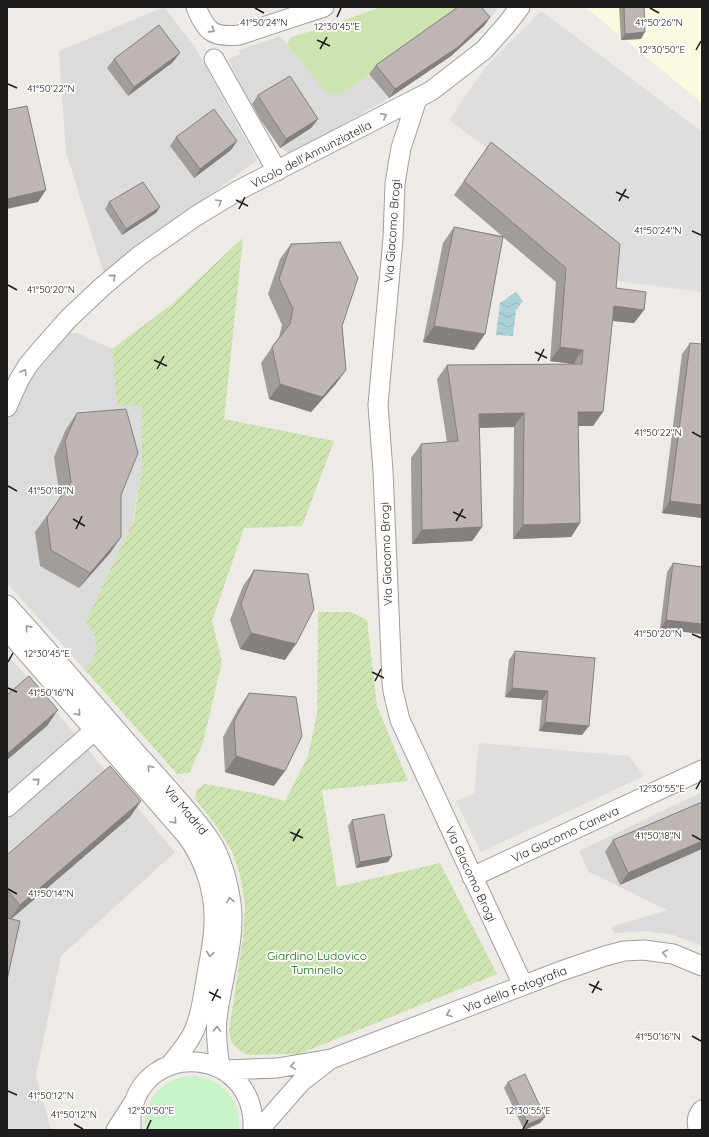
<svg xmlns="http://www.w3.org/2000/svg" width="709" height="1137" font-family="Quicksand,sans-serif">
  <defs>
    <pattern id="garden-furrows" width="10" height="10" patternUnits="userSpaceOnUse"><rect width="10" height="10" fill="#cde3b0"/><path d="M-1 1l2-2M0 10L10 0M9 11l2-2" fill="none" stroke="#b0c297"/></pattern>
    <pattern id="water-waves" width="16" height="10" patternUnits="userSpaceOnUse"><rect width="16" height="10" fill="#aad1d7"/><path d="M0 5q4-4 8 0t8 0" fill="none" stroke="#92b3b8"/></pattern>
  </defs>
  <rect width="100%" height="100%" fill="#eeeae5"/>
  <path fill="#dcdbdb" d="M 164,7 L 195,47 L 257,160 L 104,274 L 66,152 L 59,51 Z
    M 464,7 L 499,7 L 484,26 L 451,56 L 389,98 L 297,151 L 288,153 L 280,148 L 250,104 L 228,59 L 240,54 L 239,50 L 280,36 L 327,93 L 341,94 Z
    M 70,333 L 78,333 L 112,349 L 117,405 L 142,406 L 142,465 L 132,525 L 86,621 L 94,633 L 99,653 L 86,671 L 7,583 L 7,417 L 24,387 L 42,363 Z
    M 7,654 L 175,852 L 61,956 L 36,1075 L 51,1130 L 7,1130 Z
    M 702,792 L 702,946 L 673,935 L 648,931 L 614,933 L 611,927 L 667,910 L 589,872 L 579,851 Z"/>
  <path fill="#fbf9e0" d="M 585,7 L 702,7 L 702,103 Z"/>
  <path fill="#cde3b0" d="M 380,7 L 464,7 L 341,94 L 327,94 L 287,44 L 291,37 L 326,27 Z"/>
  <path fill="#c7f3c6" d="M 195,1076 C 200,1077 206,1078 210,1080 C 230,1087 241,1109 239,1130 L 146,1130 C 140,1108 158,1084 179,1078 C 184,1076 190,1077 195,1076 Z"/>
  <path fill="url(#garden-furrows)" d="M 243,238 L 224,419 L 334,441 L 302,526 L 244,528 L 212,621 L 222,662 L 202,746 L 189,773 L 177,774 L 86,671 L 97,651 L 94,633 L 86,621 L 134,520 L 142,465 L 142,406 L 117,405 L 112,349 L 171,305 Z
    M 318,612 L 351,612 L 367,620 L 377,706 L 408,781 L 322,790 L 337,887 L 440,863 L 497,974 L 299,1054 L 247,1055 L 240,1051 L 232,1043 L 229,1032 L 243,938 L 245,905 L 240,875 L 232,851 L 215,824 L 195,799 L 197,790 L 205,784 L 258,794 L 285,801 L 308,756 L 317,714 Z"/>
  <path fill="#dedede" d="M 541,11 L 702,132 L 702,292 L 617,281 L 618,244 L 449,120 L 485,68 Z
    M 479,743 L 629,756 L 644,776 L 481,852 L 456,801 L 474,793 Z"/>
  <path fill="url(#water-waves)" d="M 516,292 L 523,301 L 516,310 L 513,336 L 496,335 L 500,303 Z"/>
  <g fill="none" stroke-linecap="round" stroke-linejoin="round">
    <g stroke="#9f9f9f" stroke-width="21">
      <path id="street" d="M 196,7 C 206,31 212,38 239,35 L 324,7
        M 214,59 L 277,171
        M 417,99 L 401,148 L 398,165 L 395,184 L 393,238 L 378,405 L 383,471 L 392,681 L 393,691 L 400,720 L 523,985
        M 7,407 L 19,380 L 28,365 L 39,352 L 69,318 L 102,287 L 139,256 L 196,216 L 239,190 L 431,91 L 484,50 L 507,24 L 520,7
        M 7,605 C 51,654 95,705 138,755 C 152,770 165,785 178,800 C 191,815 204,829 213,845 C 223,863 228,883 231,903 C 236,940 221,982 217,1019 C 215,1036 218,1051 220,1068
        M 7,630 L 187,836 C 205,861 215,892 214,922 C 214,941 209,961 206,980 C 203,997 201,1017 193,1033 C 187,1045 178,1055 170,1065
        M 7,807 L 103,723
        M 472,877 L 702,770
        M 224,1070 L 277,1068 L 331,1059 L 561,971 L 605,956 L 624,951 L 644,950 L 673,954 L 702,966
        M 116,1130 L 132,1105
        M 131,1130 C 131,1125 131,1120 131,1115 C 143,1037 257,1047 253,1130
        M 259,1130 L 301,1082 L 328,1061
        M 699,1130 C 696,1123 697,1116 702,1110"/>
    </g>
    <use href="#street" stroke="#fff" stroke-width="19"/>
  </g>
  <path fill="#a39d99" d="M 619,7 L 644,7 L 641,39 L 621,40 Z
    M 490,17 L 484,26 L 451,56 L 389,98 L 369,74 L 376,65 Z
    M 114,59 L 173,62 L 128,96 L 107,68 Z
    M 258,95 L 318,119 L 311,128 L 280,148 L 260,119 L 252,104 Z
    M 176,137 L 237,141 L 231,150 L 194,178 L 170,146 Z
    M 491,142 L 616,288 L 644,310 L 634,323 L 612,321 L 593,426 L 578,426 L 580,523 L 571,537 L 513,539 L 514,427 L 479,428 L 482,527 L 472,541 L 412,544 L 411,458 L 421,444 L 447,442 L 437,379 L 447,365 L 573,364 L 550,361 L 556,282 L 503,237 L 474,350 L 423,342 L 443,243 L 454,227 L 502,236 L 454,195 Z
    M 109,202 L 160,207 L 156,213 L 122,235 L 105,209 Z
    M 291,244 L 342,326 L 346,370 L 335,385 L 311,412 L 269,399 L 261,363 L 279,337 L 282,325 L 268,294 L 280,259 Z
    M 690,343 L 702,518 L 662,513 L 682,354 Z
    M 77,413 L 121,495 L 121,537 L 110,553 L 79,588 L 40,566 L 35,532 L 60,498 L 54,457 L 66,429 Z
    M 673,563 L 702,567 L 702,634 L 660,629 L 667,572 Z
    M 254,570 L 285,660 L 240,649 L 230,620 L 243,586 Z
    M 515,651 L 595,658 L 582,735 L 539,731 L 542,700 L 505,697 L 509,660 Z
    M 249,693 L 274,786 L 225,772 L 223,737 L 238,709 Z
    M 141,801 L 130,817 L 11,919 L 7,980 L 7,855 Z
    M 702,802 L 620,885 L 605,852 L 613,840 Z
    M 352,820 L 388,862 L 356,868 L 348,826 Z
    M 508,1082 L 545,1117 L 540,1123 L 525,1130 L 524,1130 L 504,1088 Z"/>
  <path fill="#857f7d" d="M 490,17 L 484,26 L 451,56 L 389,98 L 395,89 Z
    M 645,32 L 641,39 L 621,40 L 625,34 Z
    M 180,53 L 173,62 L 128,96 L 134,87 Z
    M 318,119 L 311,128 L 280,148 L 286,139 Z
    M 237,141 L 231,150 L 194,178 L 200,169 Z
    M 46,190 L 38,202 L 7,209 L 7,199 Z
    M 160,207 L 156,213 L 122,235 L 126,229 Z
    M 614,306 L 644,310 L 634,323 L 604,320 Z
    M 434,326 L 485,334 L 474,350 L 423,342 Z
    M 560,347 L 583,350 L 573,364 L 550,361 Z
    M 346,370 L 335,385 L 311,412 L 269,399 L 280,384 Z
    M 578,412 L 603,412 L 593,426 L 569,426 Z
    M 524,413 L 514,427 L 469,428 L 479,414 Z
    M 670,501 L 702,505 L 702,518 L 662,513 Z
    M 580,523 L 571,537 L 513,539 L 523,525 Z
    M 482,527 L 472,541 L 412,544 L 422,530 Z
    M 121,537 L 110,553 L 79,588 L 90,573 Z
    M 666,620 L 702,624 L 702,634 L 660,629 Z
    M 251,633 L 296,644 L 285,660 L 240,649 Z
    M 512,688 L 548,691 L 542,700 L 505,697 Z
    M 58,710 L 47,726 L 7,760 L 7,754 Z
    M 545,722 L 589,726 L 582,735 L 539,731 Z
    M 236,756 L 285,771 L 274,786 L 225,772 Z
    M 141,801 L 130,817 L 9,921 L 20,905 Z
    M 702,841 L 702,849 L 620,885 L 628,873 Z
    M 392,856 L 388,862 L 356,868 L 360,862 Z
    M 545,1117 L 540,1123 L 524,1130 L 528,1124 Z"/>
  <path fill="#beb6b2" stroke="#857f7d" d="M 458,7 L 481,7 L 490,17 L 458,47 L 395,89 L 376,65 Z
    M 624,7 L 644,7 L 645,32 L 625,34 Z
    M 159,25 L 180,53 L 134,87 L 114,59 Z
    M 290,76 L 318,119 L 286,139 L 267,110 L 258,95 Z
    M 27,106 L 46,190 L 7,199 L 7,110 Z
    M 214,109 L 237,141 L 200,169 L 176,137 Z
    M 491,142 L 620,244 L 616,288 L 646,292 L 644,310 L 614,306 L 603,412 L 578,412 L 580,523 L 523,525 L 524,413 L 479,414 L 482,527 L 422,530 L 421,444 L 458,441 L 447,365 L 582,364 L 583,350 L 560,347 L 566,268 L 464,181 Z
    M 143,182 L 160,207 L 126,229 L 109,202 Z
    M 454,227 L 503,237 L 485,334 L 434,326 Z
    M 340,242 L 358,278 L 342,326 L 346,370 L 322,397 L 280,384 L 272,347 L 290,324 L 293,309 L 279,279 L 291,244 Z
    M 690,343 L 702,344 L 702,505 L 670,501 Z
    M 126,409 L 138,453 L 121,495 L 121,537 L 90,573 L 51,550 L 47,517 L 71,482 L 65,441 L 77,413 Z
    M 673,563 L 702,567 L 702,624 L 666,620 Z
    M 254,570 L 308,574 L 314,609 L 296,644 L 251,633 L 241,604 Z
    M 515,651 L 595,658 L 589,726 L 545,722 L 548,691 L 512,688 Z
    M 29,676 L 58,710 L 7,754 L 7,695 Z
    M 249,693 L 296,697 L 302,736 L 285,771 L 236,756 L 234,722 Z
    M 110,766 L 141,801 L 20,905 L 7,890 L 7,855 Z
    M 702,802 L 702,841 L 628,873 L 613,840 Z
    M 384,814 L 392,856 L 360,862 L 352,820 Z
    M 7,918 L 20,921 L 7,980 Z
    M 525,1074 L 545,1117 L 528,1124 L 508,1082 Z"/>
  <defs><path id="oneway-chevron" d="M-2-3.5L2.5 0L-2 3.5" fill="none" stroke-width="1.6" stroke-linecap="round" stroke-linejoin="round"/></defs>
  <g stroke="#9a9a9a">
    <use href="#oneway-chevron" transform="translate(212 30) rotate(33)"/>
    <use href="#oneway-chevron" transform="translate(384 116) rotate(-27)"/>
    <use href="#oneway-chevron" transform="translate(219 202) rotate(-31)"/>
    <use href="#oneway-chevron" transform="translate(113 277) rotate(-41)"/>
    <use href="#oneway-chevron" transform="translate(24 372) rotate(-60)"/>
    <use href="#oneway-chevron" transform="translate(28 628) rotate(-132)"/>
    <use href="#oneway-chevron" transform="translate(78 713) rotate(49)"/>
    <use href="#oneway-chevron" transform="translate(150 768) rotate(-131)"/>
    <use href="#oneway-chevron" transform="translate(37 781) rotate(-41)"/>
    <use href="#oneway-chevron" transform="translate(174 821) rotate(49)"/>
    <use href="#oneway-chevron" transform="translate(230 900) rotate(-99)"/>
    <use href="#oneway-chevron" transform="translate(665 953) rotate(-170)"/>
    <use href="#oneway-chevron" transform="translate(210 954) rotate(99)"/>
    <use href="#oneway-chevron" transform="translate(449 1014) rotate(159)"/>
    <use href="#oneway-chevron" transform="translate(217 1029) rotate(-88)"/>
    <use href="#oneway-chevron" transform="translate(293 1066) rotate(171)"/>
  </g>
  <path fill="none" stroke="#1e1e1e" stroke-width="1.5" d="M 255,8 L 264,13M 650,8 L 659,13M 337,17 L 341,8M 317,40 L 330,46M 320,49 L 327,37M 696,50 L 701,41M 8,84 L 17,88M 616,192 L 629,198M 236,200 L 248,206M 619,201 L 626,189M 239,209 L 245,197M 692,231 L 701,235M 8,285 L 17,290M 535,352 L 547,358M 154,360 L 167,366M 538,361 L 544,349M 157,369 L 164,356M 692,432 L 701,437M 8,486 L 17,491M 453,512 L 466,518M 73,519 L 85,526M 456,521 L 463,509M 76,529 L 82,516M 692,634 L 701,638M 8,662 L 13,653M 372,672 L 384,678M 375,681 L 381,669M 8,688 L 17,692M 696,789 L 701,780M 290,832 L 303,838M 692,835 L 701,840M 293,841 L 300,829M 8,889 L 17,894M 589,984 L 602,990M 209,992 L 221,998M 592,993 L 599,981M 212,1001 L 218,989M 692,1036 L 701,1041M 8,1091 L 17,1095M 74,1124 L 83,1129M 147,1129 L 151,1120M 523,1129 L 528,1120"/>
  <g text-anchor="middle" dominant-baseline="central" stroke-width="3.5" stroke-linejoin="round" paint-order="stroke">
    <g font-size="12" fill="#1e1e1e" stroke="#fff">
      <text transform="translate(311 154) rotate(-27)">Vicolo dell'Annunziatella</text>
      <text transform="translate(392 231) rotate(-86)">Via Giacomo Brogi</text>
      <text transform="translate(386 554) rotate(-92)">Via Giacomo Brogi</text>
      <text transform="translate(186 810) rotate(50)">Via Madrid</text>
      <text transform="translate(565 834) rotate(-25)">Via Giacomo Caneva</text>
      <text transform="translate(471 874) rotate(65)">Via Giacomo Brogi</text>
      <text transform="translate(515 989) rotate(-21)">Via della Fotografia</text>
    </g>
    <g font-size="12" fill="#187017" stroke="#fff">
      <text x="317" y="955">Giardino Ludovico<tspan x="317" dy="14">Tuminello</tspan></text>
    </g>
  </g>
  <g font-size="10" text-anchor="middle" fill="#1e1e1e" stroke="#fff" stroke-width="3.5" stroke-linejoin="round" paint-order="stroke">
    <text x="264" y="26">41°50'24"N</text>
    <text x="659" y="26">41°50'26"N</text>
    <text x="337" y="30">12°30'45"E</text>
    <text x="662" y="53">12°30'50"E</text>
    <text x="51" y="92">41°50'22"N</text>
    <text x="658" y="234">41°50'24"N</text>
    <text x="51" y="293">41°50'20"N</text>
    <text x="658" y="436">41°50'22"N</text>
    <text x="51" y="494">41°50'18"N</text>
    <text x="658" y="637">41°50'20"N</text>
    <text x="47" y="657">12°30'45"E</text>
    <text x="51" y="696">41°50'16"N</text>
    <text x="662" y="792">12°30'55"E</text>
    <text x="658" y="839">41°50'18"N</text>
    <text x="51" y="897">41°50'14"N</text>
    <text x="658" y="1040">41°50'16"N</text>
    <text x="51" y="1099">41°50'12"N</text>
    <text x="151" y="1114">12°30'50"E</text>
    <text x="528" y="1114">12°30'55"E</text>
    <text x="74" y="1118">41°50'12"N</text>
  </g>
  <rect width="709" height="1137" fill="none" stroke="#1e1e1e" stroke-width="16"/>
</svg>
